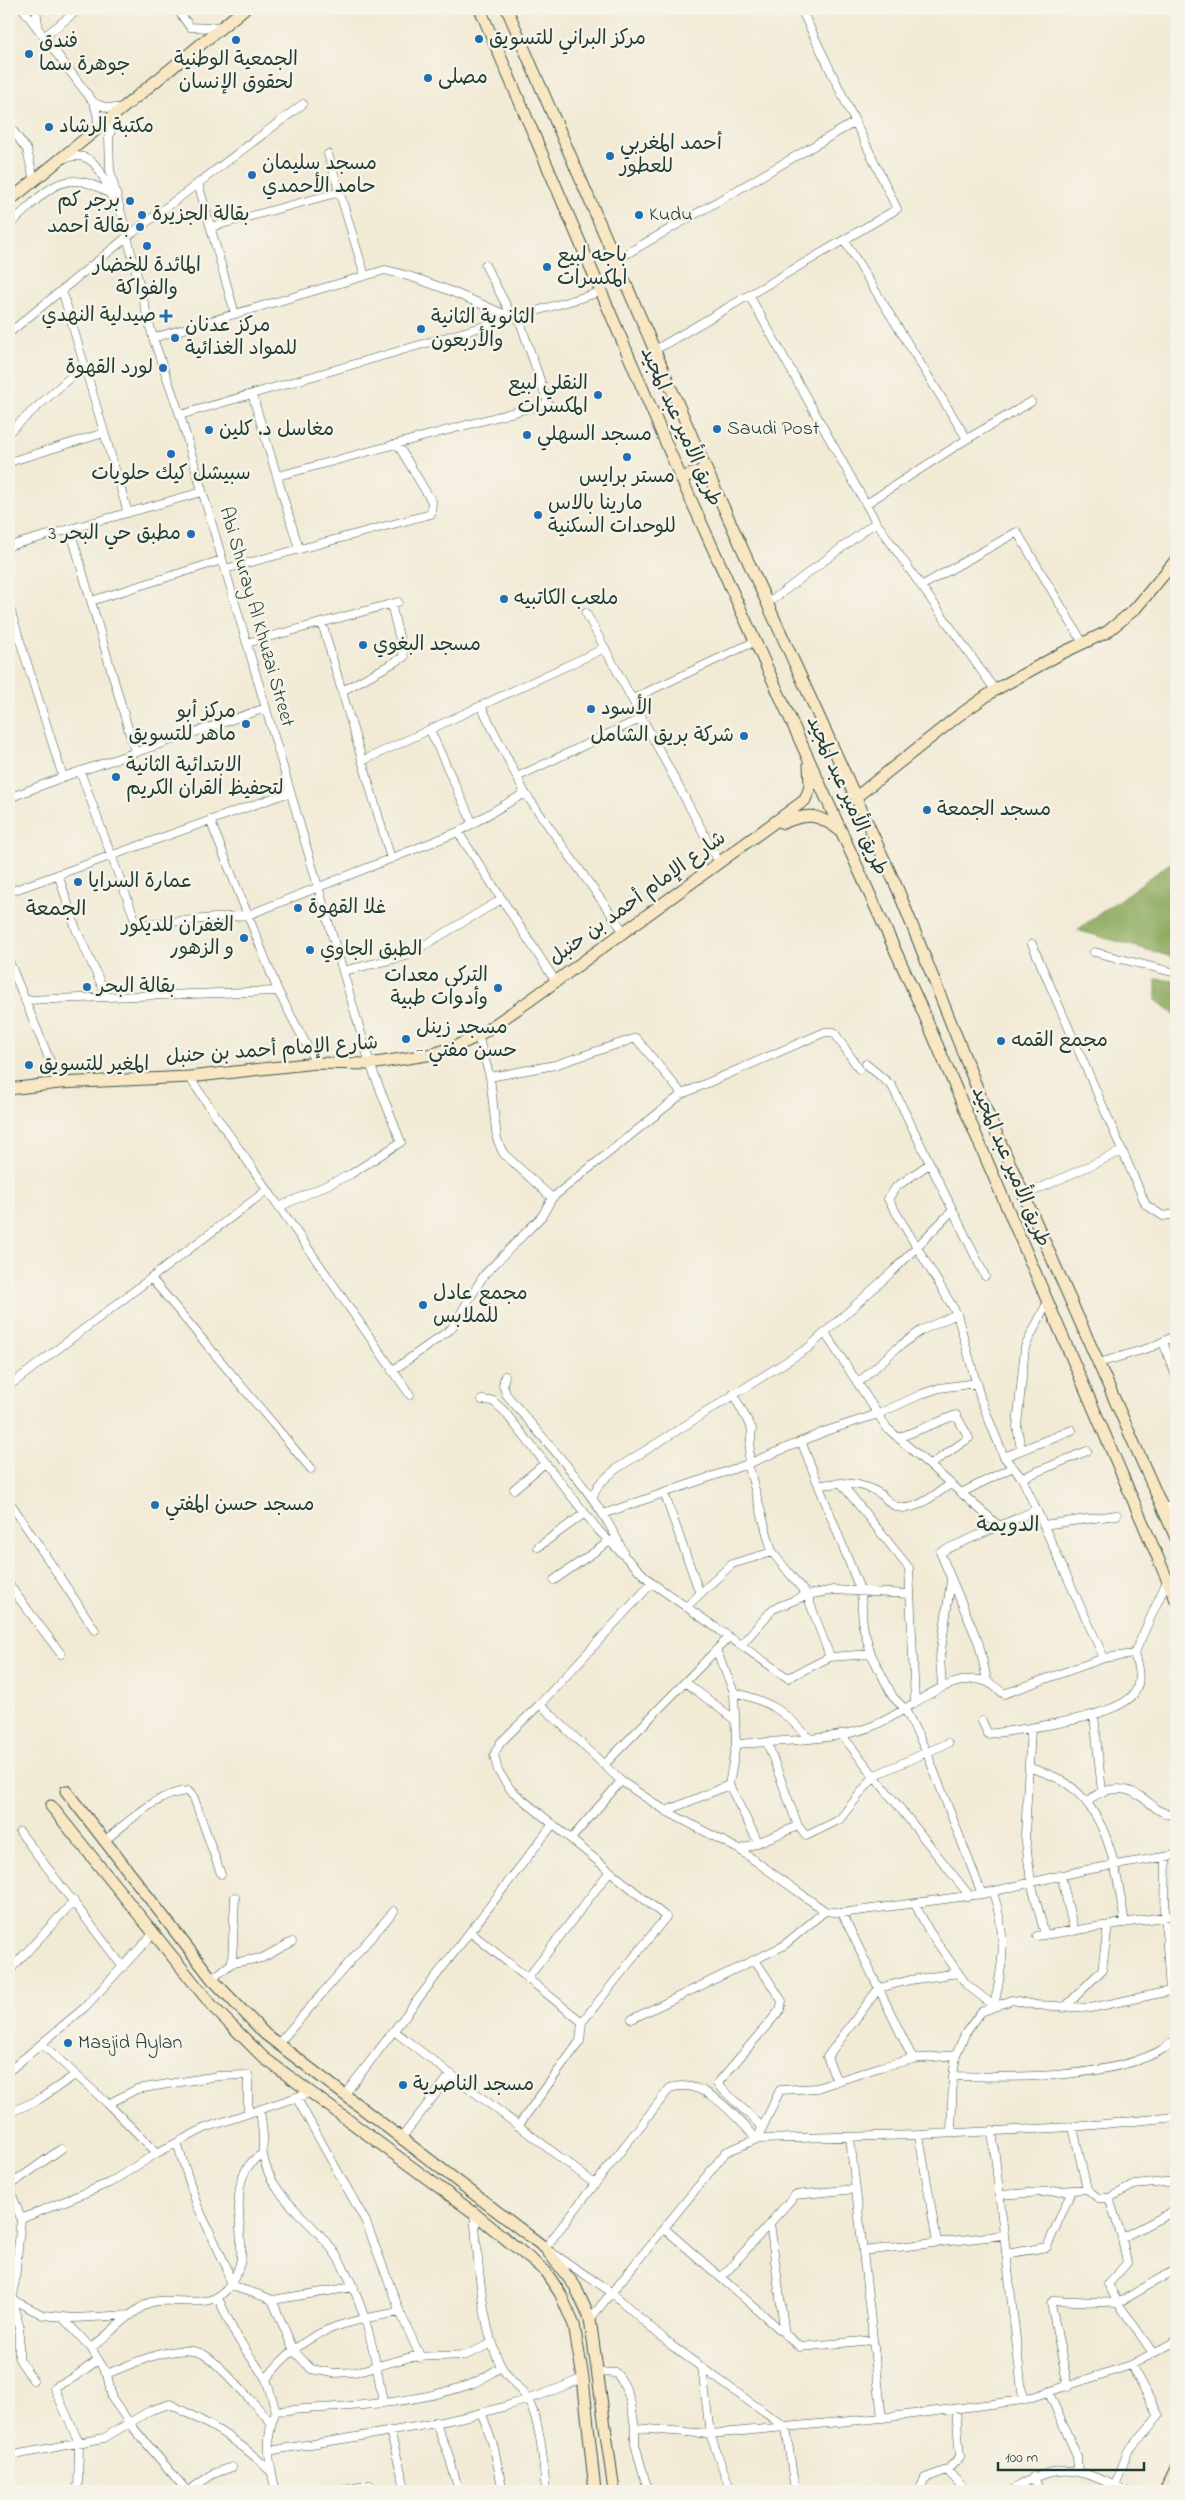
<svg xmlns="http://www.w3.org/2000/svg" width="1185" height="2500" font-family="'Indie Flower','Playpen Sans Arabic',sans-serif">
  <rect width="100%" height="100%" fill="#f7f3e8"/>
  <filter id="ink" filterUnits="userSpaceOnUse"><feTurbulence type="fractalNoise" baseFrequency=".02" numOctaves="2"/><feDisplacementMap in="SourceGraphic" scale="10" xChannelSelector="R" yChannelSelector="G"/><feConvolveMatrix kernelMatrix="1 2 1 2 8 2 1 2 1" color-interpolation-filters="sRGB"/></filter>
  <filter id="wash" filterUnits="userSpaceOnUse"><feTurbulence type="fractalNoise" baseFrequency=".0096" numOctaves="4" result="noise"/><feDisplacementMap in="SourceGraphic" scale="20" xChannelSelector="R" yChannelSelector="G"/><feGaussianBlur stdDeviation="1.12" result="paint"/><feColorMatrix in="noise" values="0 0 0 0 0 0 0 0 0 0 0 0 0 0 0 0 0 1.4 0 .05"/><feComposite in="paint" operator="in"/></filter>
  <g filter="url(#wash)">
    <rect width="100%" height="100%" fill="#f1ead5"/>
    <path fill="#8ba95c" stroke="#557348" d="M 1176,859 L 1176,958 L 1077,930 Z
      M 1156,979 L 1176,981 L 1176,1016 L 1156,1000 Z"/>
  </g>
  <g filter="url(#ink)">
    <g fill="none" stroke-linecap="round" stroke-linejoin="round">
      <g stroke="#3e574c" stroke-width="9">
        <path id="minor" d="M 23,9 L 94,103 L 98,118 L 97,130
          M 36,9 L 38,24
          M 177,9 L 190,27 L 209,28 L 221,26
          M 45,36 L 79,9
          M 94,103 L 108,108 L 122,108
          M 117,113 L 109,137 L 110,170 L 153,338 L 180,415 L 370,1064 L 401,1142 L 351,1174 L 279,1207
          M 9,125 L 27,150 L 34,180
          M 328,154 L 365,276
          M 66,158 C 98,147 106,184 115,207
          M 198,183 L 235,314
          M 9,225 C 44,195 62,162 110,194
          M 211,227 L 340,192
          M 844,240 L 967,439
          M 616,260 L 855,122
          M 485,265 L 513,318
          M 62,290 L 128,513
          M 749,295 L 876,522 L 995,690
          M 9,333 L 127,237 L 303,104
          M 153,338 L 385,270 C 430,280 471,300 513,318
          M 655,350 L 897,209 L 801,9
          M 252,394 L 299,549
          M 180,415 L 601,292
          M 9,432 L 84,365
          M 9,462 L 104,433
          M 278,476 L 548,403 L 518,316
          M 866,504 L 967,439 L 1031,402
          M 70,529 L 135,752
          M 9,546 L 202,492
          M 225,569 L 431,514 L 432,502 L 398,445
          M 921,586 L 1017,532 L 1083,643
          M 91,601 L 222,560
          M 768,603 L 876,522
          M 9,606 L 63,777
          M 586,613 L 719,862
          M 322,623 L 391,859
          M 247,643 L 398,602
          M 342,691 L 404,657 L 391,604
          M 632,699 L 756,641
          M 481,706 L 525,793
          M 430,730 L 473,824
          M 362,761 L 605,648
          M 80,771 L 137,925 L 248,915 L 458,832 L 525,793 L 624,932
          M 517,777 L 642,718
          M 9,798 L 63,777 L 266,708
          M 210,820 L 278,991 L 316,1063
          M 458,832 L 556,982
          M 58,874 L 76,929 L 107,997
          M 9,892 L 290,792
          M 1032,944 L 1146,1205 L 1163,1216 L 1176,1214
          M 1094,952 L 1176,973
          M 9,961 L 59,1083
          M 343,971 L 406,956 L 502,899
          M 25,1000 L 278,991
          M 478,1036 L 490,1077 L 497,1139 L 503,1153 L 552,1198
          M 866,1064 L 892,1086 L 985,1276
          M 189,1077 L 410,1395
          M 490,1077 L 555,1065 L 636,1038 L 682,1094
          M 929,1164 L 896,1187 L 888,1199 L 957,1314 L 981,1400 L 1004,1457 L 1022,1478 L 1104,1658
          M 1025,1195 L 1122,1151
          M 151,1278 L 311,1469
          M 825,1333 L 887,1428 L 999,1526
          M 1163,1342 L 1176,1377
          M 1099,1363 L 1152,1347 L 1176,1335
          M 392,1371 L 451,1329 L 484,1275 L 542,1216 L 552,1198 L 682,1094 L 825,1032 L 834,1032 L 859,1069
          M 505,1376 L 503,1385 L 506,1394 C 547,1444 596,1492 623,1551
          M 858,1383 L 897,1348 L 922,1330 L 957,1314
          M 9,1386 L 267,1190
          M 733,1394 L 752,1429 L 748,1464 L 772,1552 L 807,1595 L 830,1657
          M 482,1400 L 493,1401 L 504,1411 L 599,1531 L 652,1583 L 788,1678 L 830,1657 L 871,1654
          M 898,1438 L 956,1415 L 969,1438 L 930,1465
          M 801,1441 L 861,1592 L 863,1626 L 871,1654 L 893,1697 L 905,1709 L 927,1753 L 982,1894
          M 1021,1450 L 1017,1426 L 1025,1347 L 1048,1301
          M 1004,1457 L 1072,1430
          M 1022,1478 L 1087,1451
          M 841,1483 C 857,1484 869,1486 882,1495 C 886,1499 892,1506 898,1507 C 915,1513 937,1492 951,1484
          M 820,1485 L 841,1483 L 909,1568 L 915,1703
          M 514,1489 L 545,1463
          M 664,1493 L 700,1594
          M 961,1493 L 1013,1467
          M 592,1498 L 599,1484 L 616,1469 L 808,1348 L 894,1270 L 952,1211
          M 9,1501 L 95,1630
          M 1163,1508 L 1176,1505
          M 603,1514 L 748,1464 L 826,1431 L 878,1414 L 922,1394 L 939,1388 L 977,1383
          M 1043,1525 L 1117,1515
          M 538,1547 L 585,1513
          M 554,1580 L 610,1541
          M 9,1585 L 61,1654
          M 686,1607 L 732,1564 L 772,1552
          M 741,1645 L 773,1609 L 807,1595 L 834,1590 L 909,1594
          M 716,1650 L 734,1692 L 736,1744 L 729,1785 L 758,1842
          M 987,1680 L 979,1644 L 940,1552 L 1036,1510
          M 685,1682 L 735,1720
          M 942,1687 L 940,1657 L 951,1580
          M 734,1692 C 772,1703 782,1709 809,1738
          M 540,1704 L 621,1781 L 666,1811 L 740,1850 L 825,1911 L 842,1913 L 982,1894 L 1085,1870 L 1176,1855
          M 1094,1715 L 1102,1792
          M 982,1721 L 988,1734 C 1017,1730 1121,1718 1135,1692 C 1142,1680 1138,1665 1134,1654
          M 1031,1729 L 1025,1835 L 1031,1882 L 1045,1935
          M 841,1734 L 969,1895
          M 767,1742 L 798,1826 L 806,1836 L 839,1820 L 875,1775 L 948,1743
          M 736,1744 C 777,1741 838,1741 875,1725 C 906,1712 933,1685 967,1680 C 984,1677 992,1684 1004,1694 L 1104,1658 L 1134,1654 L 1168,1579
          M 604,1765 L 729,1637
          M 1031,1768 C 1042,1772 1056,1776 1066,1783 C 1111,1815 1116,1872 1125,1923
          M 1088,1802 C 1100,1788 1122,1785 1138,1795 C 1152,1802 1154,1811 1171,1815 L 1176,1812
          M 666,1811 L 729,1785
          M 20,1832 L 123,1967
          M 571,1839 L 621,1781
          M 104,1841 C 128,1823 157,1792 188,1791 L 194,1798 L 221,1874
          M 740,1850 L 798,1826
          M 1166,1857 L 1165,1916 L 1170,1991
          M 1061,1875 L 1074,1931
          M 915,1904 L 929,1931 L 966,1984 L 994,2006 C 1004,1960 1007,1937 993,1892
          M 842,1913 L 913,2059
          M 470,1932 L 582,2022 L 580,2041 L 518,2126
          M 1037,1936 L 1176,1915
          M 755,1960 L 782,2001 L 780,2010 L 717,2084 L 762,2127
          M 232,1963 L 262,1958 L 292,1942
          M 9,1971 L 74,1901
          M 212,1979 L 232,1963 L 235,1897
          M 527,1979 L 610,1871
          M 1064,2008 L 1102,1970 L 1108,1926
          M 632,2019 L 783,1946 L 825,1911
          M 582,2022 L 666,1917 L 511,1790 L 498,1771 L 494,1755 L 500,1743 L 540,1704 L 652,1583
          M 394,2031 L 595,2184
          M 42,2044 L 108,2104 L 157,2153
          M 278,2044 L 394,1911
          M 9,2071 L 84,2008 L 153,1934
          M 953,2076 C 1012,2078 1129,2080 1176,2040
          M 837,2081 L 827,2057 L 879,1988 L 910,1980 L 958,1973
          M 345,2094 L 553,1824
          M 296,2097 L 366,2222 L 400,2312 L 421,2358
          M 108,2104 L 137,2089 L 218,2076 L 248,2075 L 248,2113
          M 260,2110 C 261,2119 263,2130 263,2140 C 263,2145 262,2150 263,2155 C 271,2200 313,2219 336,2255 C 364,2298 375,2353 383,2403
          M 9,2113 L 38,2100 L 75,2075
          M 992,2130 L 1023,2400
          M 951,2133 L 953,2076 L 956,2055 L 965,2034 L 981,2012 L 1012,2000 L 1036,2005 L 1091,2008 L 1170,1991 L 1176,1995
          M 919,2135 L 937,2243
          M 402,2137 L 451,2074
          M 850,2138 L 882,2418
          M 177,2143 L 197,2205 L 227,2268 L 230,2285 C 244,2291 258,2293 272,2300 L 294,2351 L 311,2369 L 333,2373 L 355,2372 L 411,2357 L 466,2355 L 493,2343
          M 9,2186 L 21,2219 L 13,2300 L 43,2315 L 74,2318 L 131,2315
          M 9,2186 L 61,2149
          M 1000,2195 L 1087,2189 L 1073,2127
          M 1109,2198 L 1134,2185 L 1176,2181
          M 474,2213 C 478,2257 481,2328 501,2366 C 508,2379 522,2389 529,2402 C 542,2429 543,2462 546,2491
          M 21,2219 L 109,2183 L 157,2153 L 205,2128 L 309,2093
          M 770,2223 L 785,2335
          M 664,2228 L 800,2347 L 873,2340
          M 1122,2238 L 1176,2210
          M 863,2251 L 1004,2235
          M 1006,2254 L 1047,2247 L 1072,2190
          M 721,2278 L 795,2195 L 855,2189
          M 11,2298 L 19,2325 L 19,2359 L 33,2380
          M 218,2298 L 236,2336 L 266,2379 L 276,2411 C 264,2436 269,2465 276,2491
          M 272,2300 L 354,2287
          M 62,2317 L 91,2348 L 107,2374 L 112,2398 L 130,2424 L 187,2491
          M 590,2319 L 726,2152 L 757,2139 L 919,2135 L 1073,2127 L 1176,2117
          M 91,2348 C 106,2337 138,2305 152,2302 C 179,2296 212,2313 230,2285 C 235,2278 241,2265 241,2256 C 243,2222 226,2175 262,2154
          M 1153,2353 L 1118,2303 L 1176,2269
          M 702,2367 L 710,2434 L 731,2491
          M 598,2372 L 616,2373 C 630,2389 632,2408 635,2428 L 710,2434 L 882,2418 L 1023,2400 L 1131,2365 L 1176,2341
          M 107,2374 C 131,2364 177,2342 203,2354 C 220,2363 255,2406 271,2422
          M 266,2379 C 304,2330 341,2322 400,2312
          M 1068,2387 L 1051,2303 L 1054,2300 L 1118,2303 L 1108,2284 L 1127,2263 L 1122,2238 L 1109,2198 L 1098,2198 L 1087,2189
          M 1049,2393 L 1077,2456 L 1078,2472
          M 276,2411 C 341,2406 410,2406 471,2384 C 482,2380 492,2372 501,2367
          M 482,2414 L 494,2448 L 503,2491
          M 435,2422 L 448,2453 L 459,2491
          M 635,2428 L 635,2444 L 648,2491
          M 390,2431 L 406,2491
          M 269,2451 C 374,2433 484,2423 583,2378
          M 9,2456 L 104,2438 L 151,2410 L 170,2404 C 209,2424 240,2440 271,2472
          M 947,2470 L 966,2491
          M 1033,2477 L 1041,2491
          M 9,2490 L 9,2491
          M 78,2491 L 79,2443 L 54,2387 L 73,2378 L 98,2360
          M 188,2491 L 213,2474 L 232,2467
          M 340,2491 L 370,2485
          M 795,2491 L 786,2428 L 672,2346 L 611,2292 L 545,2248 L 670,2088 C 705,2077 734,2115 757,2139 L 780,2090 L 817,2088 L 880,2067 L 913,2059 L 956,2055
          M 919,2491 L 925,2478 L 947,2470 L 960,2457 L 956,2409
          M 1011,2491 C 1060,2460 1076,2468 1127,2491
          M 1110,2491 L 1115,2486 L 1128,2451 L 1159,2416 L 1131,2365"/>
      </g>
      <g stroke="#3e574c" stroke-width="13">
        <path id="secondary" d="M 480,9 L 681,478 L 920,1005 L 1176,1600
          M 507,9 L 706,469 L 898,890 L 983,1103 L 1176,1538
          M 9,201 L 244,9
          M 681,478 L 706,469
          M 856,797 L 958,716 L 995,690 L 1062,653 L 1107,632 L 1135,609 L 1176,560
          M 783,823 C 809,812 818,814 841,831
          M 9,1089 L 59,1083 L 189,1077 L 316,1063 L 370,1064 L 433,1054 L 452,1048 L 478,1036 L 529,1001 L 805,800 L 810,787 L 809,764
          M 66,1791 L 212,1979 L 265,2034 L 545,2248 L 575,2286 L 590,2319 L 614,2491
          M 51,1806 L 214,2008 L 264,2058 L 474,2213 L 545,2271 L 560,2293 L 574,2325 L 583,2378 L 595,2491
          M 1165,2491 L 1176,2468"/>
      </g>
      <use href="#minor" stroke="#fff" stroke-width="8"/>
      <use href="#secondary" stroke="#f9e7c3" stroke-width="11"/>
    </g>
  </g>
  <g fill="#1f6fb2" stroke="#f7f3e8" stroke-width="2">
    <circle cx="479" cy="39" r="5"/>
    <circle cx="236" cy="40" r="5"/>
    <circle cx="29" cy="54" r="5"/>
    <circle cx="428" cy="78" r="5"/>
    <circle cx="49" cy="127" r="5"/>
    <circle cx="610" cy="156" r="5"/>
    <circle cx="252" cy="175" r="5"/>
    <circle cx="130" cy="201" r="5"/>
    <circle cx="142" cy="215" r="5"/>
    <circle cx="639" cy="215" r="5"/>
    <circle cx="140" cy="227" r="5"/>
    <circle cx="147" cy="246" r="5"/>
    <circle cx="547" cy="267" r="5"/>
    <path d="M163.5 308.5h5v5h5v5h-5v5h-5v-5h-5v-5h5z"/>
    <circle cx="421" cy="329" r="5"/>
    <circle cx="175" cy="338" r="5"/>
    <circle cx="163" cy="368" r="5"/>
    <circle cx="598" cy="395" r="5"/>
    <circle cx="717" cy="429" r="5"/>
    <circle cx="209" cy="430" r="5"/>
    <circle cx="527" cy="435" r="5"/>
    <circle cx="171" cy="454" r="5"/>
    <circle cx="627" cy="457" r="5"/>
    <circle cx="538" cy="515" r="5"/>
    <circle cx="191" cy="534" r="5"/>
    <circle cx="504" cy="599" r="5"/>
    <circle cx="363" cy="645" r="5"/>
    <circle cx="591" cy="709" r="5"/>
    <circle cx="246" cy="724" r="5"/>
    <circle cx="744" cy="736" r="5"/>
    <circle cx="116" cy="777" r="5"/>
    <circle cx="927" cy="810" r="5"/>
    <circle cx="78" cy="882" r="5"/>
    <circle cx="298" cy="908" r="5"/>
    <circle cx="244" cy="938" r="5"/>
    <circle cx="310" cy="950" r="5"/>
    <circle cx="87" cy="987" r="5"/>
    <circle cx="498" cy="988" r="5"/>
    <circle cx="406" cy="1039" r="5"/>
    <circle cx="1001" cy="1041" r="5"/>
    <circle cx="29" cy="1065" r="5"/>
    <circle cx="423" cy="1305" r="5"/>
    <circle cx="155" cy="1505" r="5"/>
    <circle cx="68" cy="2043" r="5"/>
    <circle cx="403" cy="2085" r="5"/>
  </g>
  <g text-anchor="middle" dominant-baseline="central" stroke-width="5" stroke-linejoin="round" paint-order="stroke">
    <g font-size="20" fill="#1f3d34" stroke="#f7f3e8" text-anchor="start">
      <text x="489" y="39">مركز البراني للتسويق</text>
      <text x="39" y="42">فندق<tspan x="39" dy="23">جوهرة سما</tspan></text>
      <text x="236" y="60" text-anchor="middle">الجمعية الوطنية<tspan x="236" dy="23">لحقوق الإنسان</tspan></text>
      <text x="438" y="78">مصلى</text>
      <text x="59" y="127">مكتبة الرشاد</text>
      <text x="620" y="144">أحمد المغربي<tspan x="620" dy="23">للعطور</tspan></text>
      <text x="262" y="164">مسجد سليمان<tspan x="262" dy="23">حامد الأحمدي</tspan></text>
      <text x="120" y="201" text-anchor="end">برجر كم</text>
      <text x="152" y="215">بقالة الجزيرة</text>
      <text x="649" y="215">Kudu</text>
      <text x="130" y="227" text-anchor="end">بقالة أحمد</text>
      <text x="557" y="256">باجه لبيع<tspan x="557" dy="23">المكسرات</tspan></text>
      <text x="147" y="266" text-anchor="middle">المائدة للخضار<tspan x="147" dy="23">والفواكة</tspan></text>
      <text x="156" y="316" text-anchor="end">صيدلية النهدي</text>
      <text x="431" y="318">الثانوية الثانية<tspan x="431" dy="23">والأربعون</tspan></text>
      <text x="185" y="326">مركز عدنان<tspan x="185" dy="23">للمواد الغذائية</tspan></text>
      <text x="153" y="368" text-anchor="end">لورد القهوة</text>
      <text x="588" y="384" text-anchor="end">النقلي لبيع<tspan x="588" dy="23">المكسرات</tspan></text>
      <text x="727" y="429">Saudi Post</text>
      <text x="219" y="430">مغاسل د. كلين</text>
      <text x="537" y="435">مسجد السهلي</text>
      <text x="171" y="474" text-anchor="middle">سبيشل كيك حلويات</text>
      <text x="627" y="477" text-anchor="middle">مستر برايس</text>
      <text x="548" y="504">مارينا بالاس<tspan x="548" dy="23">للوحدات السكنية</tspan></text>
      <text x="181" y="534" text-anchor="end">مطبق حي البحر 3</text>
      <text x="514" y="599">ملعب الكاتبيه</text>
      <text x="373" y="645">مسجد البغوي</text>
      <text x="601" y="709">الأسود</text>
      <text x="236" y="712" text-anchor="end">مركز أبو<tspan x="236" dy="23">ماهر للتسويق</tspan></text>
      <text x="734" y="736" text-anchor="end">شركة بريق الشامل</text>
      <text x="126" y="766">الابتدائية الثانية<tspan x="126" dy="23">لتحفيظ القران الكريم</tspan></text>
      <text x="937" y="810">مسجد الجمعة</text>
      <text x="88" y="882">عمارة السرايا</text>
      <text x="308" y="908">غلا القهوة</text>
      <text x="234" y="926" text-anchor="end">الغفران للديكور<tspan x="234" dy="23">و الزهور</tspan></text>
      <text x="320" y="950">الطبق الجاوي</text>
      <text x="488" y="976" text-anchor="end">التركي معدات<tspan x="488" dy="23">وأدوات طبية</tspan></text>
      <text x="97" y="987">بقالة البحر</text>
      <text x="416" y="1028">مسجد زينل<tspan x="416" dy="23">- حسن مفتي</tspan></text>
      <text x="1011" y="1041">مجمع القمه</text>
      <text x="39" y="1065">المغير للتسويق</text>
      <text x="433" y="1294">مجمع عادل<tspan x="433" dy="23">للملابس</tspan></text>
      <text x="165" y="1505">مسجد حسن المفتي</text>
      <text x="78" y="2043">Masjid Aylan</text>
      <text x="413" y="2085">مسجد الناصرية</text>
    </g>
    <g font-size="20" fill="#1f3d34" stroke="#f7f3e8">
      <text transform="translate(680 427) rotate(66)">طريق الأمير عبد المجيد</text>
      <text transform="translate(256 617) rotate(74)">Abi Shuray Al Khuzai Street</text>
      <text transform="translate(846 796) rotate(66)">طريق الأمير عبد المجيد</text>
      <text transform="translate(638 899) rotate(-36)">شارع الإمام أحمد بن حنبل</text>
      <text transform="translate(272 1051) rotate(-4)">شارع الإمام أحمد بن حنبل</text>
      <text transform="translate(1010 1167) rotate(67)">طريق الأمير عبد المجيد</text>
    </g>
    <g font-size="21" fill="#1f3d34" stroke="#f7f3e8">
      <text x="56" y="910">الجمعة</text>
      <text x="1008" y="1526">الدويمة</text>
    </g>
  </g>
  <rect width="1185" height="2500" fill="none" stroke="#f7f3e8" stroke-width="30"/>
  <path d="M998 2462v8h146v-8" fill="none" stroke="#1f3d34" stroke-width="2.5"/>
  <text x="1005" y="2462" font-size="15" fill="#1f3d34" stroke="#f7f3e8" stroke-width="4" paint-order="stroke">100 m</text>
</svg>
